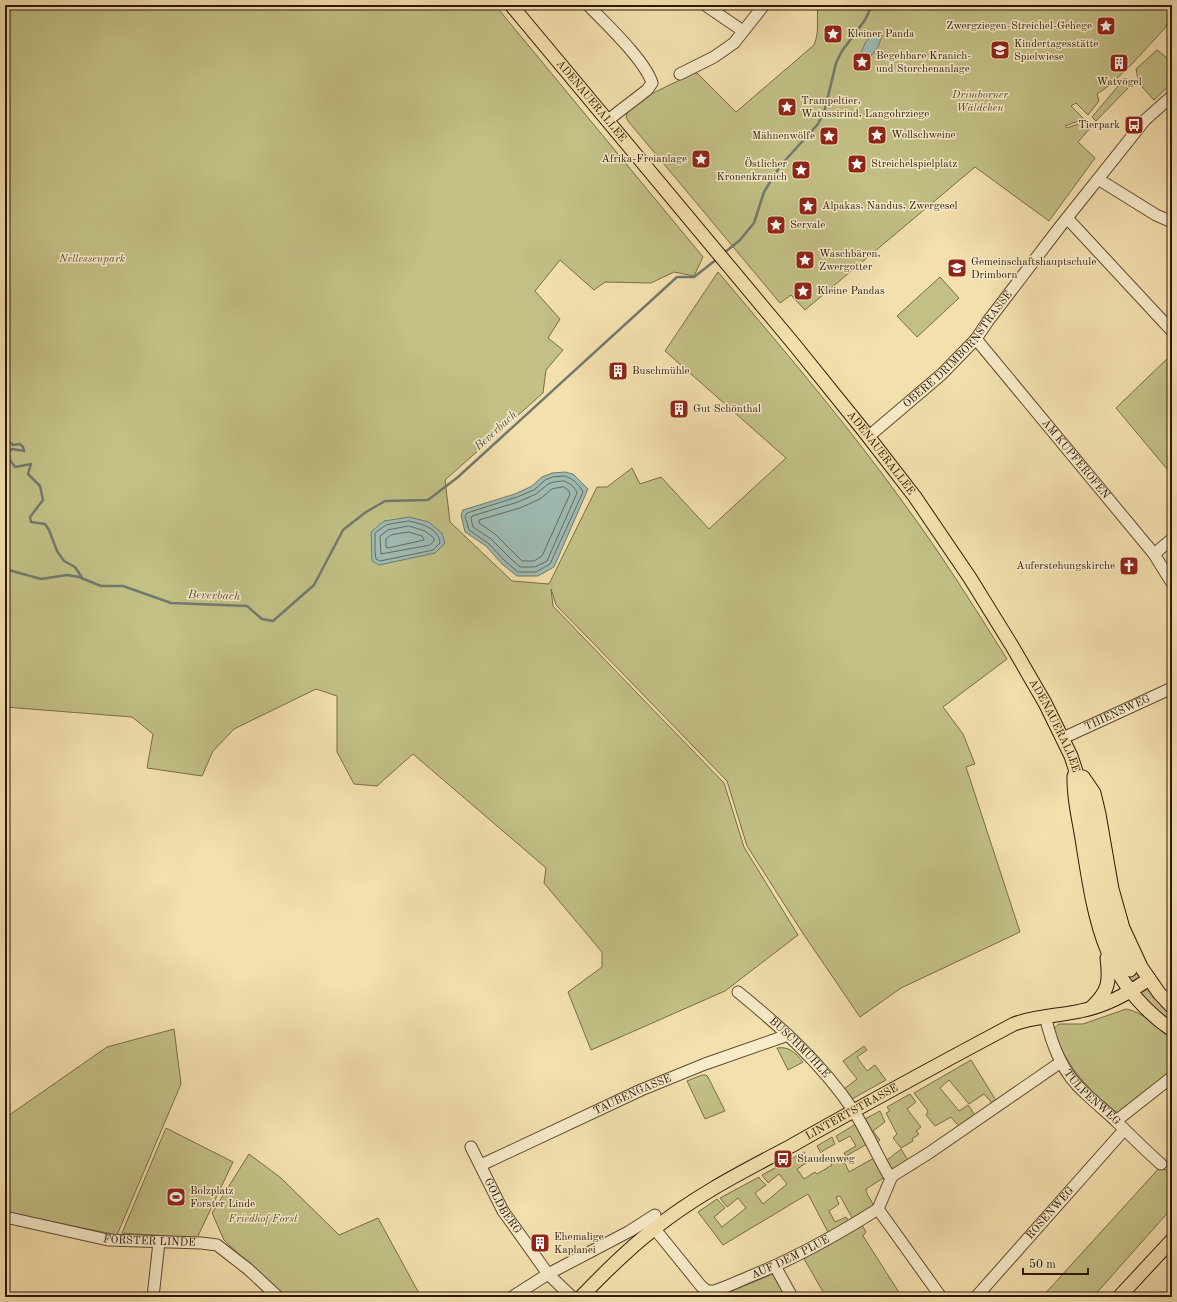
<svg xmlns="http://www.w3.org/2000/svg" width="1177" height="1302" font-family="'Old Standard TT',serif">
  <rect width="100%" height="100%" fill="#f3e0ad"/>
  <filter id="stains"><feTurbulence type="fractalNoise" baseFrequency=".005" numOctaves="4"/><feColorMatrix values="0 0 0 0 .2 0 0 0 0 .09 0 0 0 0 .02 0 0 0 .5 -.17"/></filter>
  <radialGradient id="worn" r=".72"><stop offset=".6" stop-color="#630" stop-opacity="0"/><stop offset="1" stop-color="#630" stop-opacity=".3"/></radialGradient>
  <path fill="#c2c085" stroke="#786c46" d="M 5,5 L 495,5 L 703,257 L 694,276 L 674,272 L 651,283 L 605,282 L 594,290 L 560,260 L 535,291 L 560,319 L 548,338 L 563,350 L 546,370 L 543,393 L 445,480 L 450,522 L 512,581 L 549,584 L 597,487 L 607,487 L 632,468 L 640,484 L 661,477 L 709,529 L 786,458 L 665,351 L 718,272 C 782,348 847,424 905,505 C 942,555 974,607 1007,659 L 943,707 L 963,734 L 975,764 L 966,767 L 1020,932 L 901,988 L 860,1017 L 802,932 L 747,846 L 727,781 L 556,605 L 551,589 L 553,606 L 724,783 L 744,847 L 798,935 L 725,991 L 591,1050 L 568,992 L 602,967 L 602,952 L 544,883 L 546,868 L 413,754 L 377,786 L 354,784 L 337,752 L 337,696 L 316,689 L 234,729 L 213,751 L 202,776 L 147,768 L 153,734 L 132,717 L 5,707 Z
    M 818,5 L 1172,5 L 1172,13 L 1165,28 L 1131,65 L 1110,85 L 1097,94 L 1099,101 L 1088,115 L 1076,103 L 1071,106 L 1084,119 L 1065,126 L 1067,128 L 1087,121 L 1092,126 L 1078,142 L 1095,158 L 1049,221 L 975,167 L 805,310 L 791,295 L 780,303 L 628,121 L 626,117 L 628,111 L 647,96 L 692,74 L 697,73 L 736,112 L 814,45 C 820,30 816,20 818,5 Z
    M 1157,50 L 1172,62 L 1172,83 L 1154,100 L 1142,87 L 1143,85 L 1138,79 L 1136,69 Z
    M 1124,79 L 1130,86 L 1096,121 L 1092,117 Z
    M 940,277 L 959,298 L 917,337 L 897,316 Z
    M 1172,354 L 1172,475 L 1116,408 Z
    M 1142,990 L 1148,990 L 1156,996 L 1172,1013 L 1172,1026 L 1140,994 Z
    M 1126,1009 C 1144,1012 1157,1028 1172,1038 L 1170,1041 L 1172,1043 L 1172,1072 L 1119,1113 L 1116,1112 C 1104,1102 1092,1092 1082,1080 C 1074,1072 1056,1043 1054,1032 C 1054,1028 1056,1026 1059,1024 L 1083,1024 Z
    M 174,1029 L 181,1084 L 117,1235 L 5,1212 L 5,1118 L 107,1047 Z
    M 864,1046 L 867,1050 L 857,1057 L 867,1071 L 875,1065 L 886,1080 L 852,1099 L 844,1089 L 857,1079 L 843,1061 Z
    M 777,1048 C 789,1046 796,1053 803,1062 L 788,1070 Z
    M 971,1060 L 997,1102 L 993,1104 L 984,1094 L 969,1104 L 949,1080 L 940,1088 L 959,1111 L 968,1105 L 977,1118 L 962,1129 L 956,1123 L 951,1117 L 935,1126 L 926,1115 L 928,1111 L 914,1093 Z
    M 702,1075 L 706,1075 L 708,1077 L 725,1111 L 705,1119 L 687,1081 Z
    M 910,1094 L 916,1102 L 907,1109 L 921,1127 L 916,1131 L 919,1134 L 912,1139 L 913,1141 L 901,1148 L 893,1138 L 897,1134 L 886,1113 L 890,1111 L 887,1107 Z
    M 880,1111 L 885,1122 L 873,1131 L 880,1140 L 876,1144 L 863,1120 Z
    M 856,1124 L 867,1144 L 846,1156 L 844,1153 L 856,1146 L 850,1136 L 839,1142 L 836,1136 Z
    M 166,1128 L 233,1162 L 197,1238 L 122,1233 Z
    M 832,1137 L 835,1144 L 824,1150 L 821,1153 L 817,1146 Z
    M 901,1149 L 909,1162 L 892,1171 L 886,1161 Z
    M 804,1152 L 809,1161 L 797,1169 L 804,1179 L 815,1172 L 817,1174 L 832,1165 L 830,1162 L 837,1158 L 839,1161 L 843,1159 L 849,1172 L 874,1158 L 885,1177 L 866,1189 C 866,1196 873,1200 873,1207 L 854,1221 L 840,1196 L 836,1197 L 839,1204 L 829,1211 L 835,1222 L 846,1217 L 849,1222 L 829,1234 L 808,1194 L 723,1245 L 698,1212 L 717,1199 L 725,1208 L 714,1217 L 722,1227 L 746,1208 L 738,1198 L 727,1207 L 720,1198 L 759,1177 L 760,1179 L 766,1185 L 755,1193 L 763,1204 L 787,1184 L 779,1174 L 768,1183 L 762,1175 Z
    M 249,1154 L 281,1178 L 339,1235 L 378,1218 L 421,1297 L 358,1297 L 355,1292 L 345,1297 L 284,1297 L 224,1240 L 212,1213 Z
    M 1161,1166 L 1172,1175 L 1172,1208 L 1093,1297 L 1042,1297 Z
    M 862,1225 L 866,1232 L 863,1236 L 902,1297 L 826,1297 L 803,1257 Z
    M 773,1274 L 786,1297 L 717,1297 Z"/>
  <path fill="#9ebbb3" stroke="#717a6f" d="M 876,31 L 880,33 L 882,36 L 878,47 L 867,61 L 861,60 L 860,58 C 862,47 867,38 876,31 Z
    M 565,472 L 573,474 L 588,489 L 554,567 L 538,576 L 517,576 L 502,564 L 486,546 L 465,532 L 461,515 L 463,510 L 515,494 L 532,486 L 542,477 L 552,473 Z
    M 409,517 L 429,522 L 442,533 L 445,543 L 435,553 L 379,565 L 372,561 L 371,532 L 384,521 Z"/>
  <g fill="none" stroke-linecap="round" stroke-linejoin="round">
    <path stroke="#666a5e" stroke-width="1" d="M 565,476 C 573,479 579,484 583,492 L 550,564 L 536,572 L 518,572 L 505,561 L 488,543 L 469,530 L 465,516 L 467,513 L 517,497 L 534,490 L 545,480 L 553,477 Z
      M 564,481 C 570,483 575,487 577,493 L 547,561 L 535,567 L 520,567 L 509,557 L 491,539 L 473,527 L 471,518 L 472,516 L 518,502 L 536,494 L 548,484 L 554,482 Z
      M 564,487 L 569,491 L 570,494 L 542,556 L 534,561 L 522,561 L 495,534 L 479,523 L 479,520 L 520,508 L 540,499 L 552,489 Z
      M 409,521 C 421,524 439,528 440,543 L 433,550 L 380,561 L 376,559 L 375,552 L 375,533 L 386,525 Z
      M 409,526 L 425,531 L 434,538 L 434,541 L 430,545 L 381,554 L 380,536 L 388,530 Z
      M 409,532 L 422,536 L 424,540 L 388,548 L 386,547 L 386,539 L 391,535 Z"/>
    <path stroke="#717a6f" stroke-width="2.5" d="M 724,253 L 740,240 L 754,223 L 764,192 L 780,166 L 818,124 L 825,109 L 836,63 L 842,51 L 865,20 L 872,5
      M 5,433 L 9,435 L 7,440 L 13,445 L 20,444 L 23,447 L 24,451 L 12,449 L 8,452 L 10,460 L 15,467 L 31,464 L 28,474 L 40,486 L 43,500 L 30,517 L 31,522 L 45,524 L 49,530 L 57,551 L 64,561 L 75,567 L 83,579
      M 5,569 L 41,579 L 67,575 L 79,577 L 101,586 L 123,586 L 171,603 L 247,606 L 262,619 L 273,621 L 314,585 L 343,530 L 366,512 L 385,501 L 428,500 L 458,477 L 677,277 L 694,277 L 717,259"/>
    <path stroke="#cbb88c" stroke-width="13" stroke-dasharray="13 6" stroke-linecap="butt" d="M 1130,970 L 1148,996 L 1172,1020"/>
    <g stroke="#5e4a31" stroke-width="13">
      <g id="minor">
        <path d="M 588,5 C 605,23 645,60 652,83 L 647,90 L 608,120"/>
        <path d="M 705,5 L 743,31"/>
        <path d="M 680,74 L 714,57 L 734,43 L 764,5"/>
        <path d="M 1098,179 L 1156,215 L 1172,222"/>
        <path d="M 1067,218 L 1172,331"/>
        <path id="s1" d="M 976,339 L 1154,554 L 1172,583"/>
        <path id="s2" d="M 868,437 L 942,374 L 976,339 L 988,321 L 1059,228 L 1145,120 L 1172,96"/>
        <path d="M 1154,554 L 1172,539"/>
        <path id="s3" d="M 1063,738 L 1172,688"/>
        <path id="s4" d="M 738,992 C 781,1027 822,1064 853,1110 C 866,1130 876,1153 888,1174 L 892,1176"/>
        <path id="s5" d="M 1045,1016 C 1052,1045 1062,1073 1085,1093 C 1095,1103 1107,1112 1117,1122 C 1132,1137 1145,1150 1161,1164"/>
        <path d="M 1116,1121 L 1172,1077"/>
        <path id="s6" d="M 471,1147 L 503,1211 L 511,1222 L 548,1274 L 572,1297"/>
        <path id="s7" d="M 481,1165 L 641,1090 L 705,1064 L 788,1035"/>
        <path d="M 892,1176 L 929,1153 L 1061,1062"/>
        <path d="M 878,1209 L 941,1297"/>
        <path d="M 878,1209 L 892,1176"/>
        <path id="s8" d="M 5,1217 L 108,1240 L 201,1243 L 217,1245 L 248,1269 L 278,1297"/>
        <path id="s9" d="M 654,1228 L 701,1286 L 707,1291 L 714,1291 C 727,1287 739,1281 751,1276 C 796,1258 837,1235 878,1209"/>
        <path d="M 775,1266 L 792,1297"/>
        <path d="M 153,1297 L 159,1242"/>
        <path d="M 512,1297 L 548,1274 L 630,1231 L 655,1215"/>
        <path id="s10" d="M 976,1297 L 1124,1130"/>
      </g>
    </g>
    <g stroke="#2d1808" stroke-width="15">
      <g id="major">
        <path id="s11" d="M 511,5 L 793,343 L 864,431 L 915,497 L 970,578 L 1012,646 L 1045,703 L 1071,756 L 1084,796 L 1101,891 L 1108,918 L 1122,953 L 1130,970"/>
        <path d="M 1074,776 C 1073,800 1080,822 1083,845 C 1095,921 1104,983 1172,1030"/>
        <path d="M 1083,777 L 1094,793 L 1099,814 L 1112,889 L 1123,928 L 1141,967 L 1159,993 L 1172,1007"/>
        <path d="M 1091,1008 C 1109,991 1110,982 1107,958"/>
        <path id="s12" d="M 581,1297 C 604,1273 628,1249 654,1229 C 696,1195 744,1171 791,1146 C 865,1104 939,1064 1014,1024 C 1036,1016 1058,1016 1080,1011 C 1106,1006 1127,994 1149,979"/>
        <path d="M 1119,1297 L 1172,1240"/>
      </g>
    </g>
    <use href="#minor" stroke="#f7ebca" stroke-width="11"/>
    <use href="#major" stroke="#f3e0ad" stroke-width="13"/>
  </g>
  <defs>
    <g id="sight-square" transform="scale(1)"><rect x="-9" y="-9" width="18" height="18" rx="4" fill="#8f2418" stroke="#f7ebca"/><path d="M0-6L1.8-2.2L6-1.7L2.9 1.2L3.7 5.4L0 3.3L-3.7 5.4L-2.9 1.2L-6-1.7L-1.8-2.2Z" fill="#fff"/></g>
    <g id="school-square" transform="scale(1)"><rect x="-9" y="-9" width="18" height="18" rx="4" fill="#8f2418" stroke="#f7ebca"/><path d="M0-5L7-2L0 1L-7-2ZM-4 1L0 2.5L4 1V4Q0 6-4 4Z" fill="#fff"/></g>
    <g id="building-square" transform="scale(1)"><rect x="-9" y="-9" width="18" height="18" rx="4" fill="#8f2418" stroke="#f7ebca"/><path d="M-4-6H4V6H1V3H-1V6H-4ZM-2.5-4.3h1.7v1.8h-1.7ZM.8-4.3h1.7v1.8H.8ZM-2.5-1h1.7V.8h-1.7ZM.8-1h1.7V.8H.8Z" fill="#fff"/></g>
    <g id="bus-square" transform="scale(1)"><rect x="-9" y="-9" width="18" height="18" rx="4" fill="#8f2418" stroke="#f7ebca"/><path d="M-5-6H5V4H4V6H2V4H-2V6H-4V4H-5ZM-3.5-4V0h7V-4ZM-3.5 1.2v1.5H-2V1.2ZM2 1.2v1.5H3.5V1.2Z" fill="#fff"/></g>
    <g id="church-square" transform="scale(1)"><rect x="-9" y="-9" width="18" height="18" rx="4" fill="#8f2418" stroke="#f7ebca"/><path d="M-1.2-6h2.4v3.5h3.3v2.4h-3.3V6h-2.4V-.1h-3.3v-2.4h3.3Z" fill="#fff"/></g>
    <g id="stadium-square" transform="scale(1)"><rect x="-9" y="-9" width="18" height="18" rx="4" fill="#8f2418" stroke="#f7ebca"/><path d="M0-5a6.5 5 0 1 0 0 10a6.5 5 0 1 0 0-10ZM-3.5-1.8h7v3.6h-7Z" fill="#fff"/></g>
  </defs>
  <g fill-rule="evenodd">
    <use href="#sight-square" x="1106" y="26"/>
    <use href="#sight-square" x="833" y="34"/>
    <use href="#school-square" x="1000" y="50"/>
    <use href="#sight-square" x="862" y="62"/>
    <use href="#building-square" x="1119" y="63"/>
    <use href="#sight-square" x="787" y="107"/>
    <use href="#bus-square" x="1134" y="125"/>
    <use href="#sight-square" x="877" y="135"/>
    <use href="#sight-square" x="829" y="136"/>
    <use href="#sight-square" x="701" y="159"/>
    <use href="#sight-square" x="857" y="164"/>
    <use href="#sight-square" x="801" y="170"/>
    <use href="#sight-square" x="808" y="206"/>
    <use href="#sight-square" x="776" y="225"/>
    <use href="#sight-square" x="805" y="260"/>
    <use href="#school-square" x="957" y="268"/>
    <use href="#sight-square" x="803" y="291"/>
    <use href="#building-square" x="618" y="371"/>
    <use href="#building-square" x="679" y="409"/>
    <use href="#church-square" x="1129" y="566"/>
    <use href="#bus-square" x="783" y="1159"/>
    <use href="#stadium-square" x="176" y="1197"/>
    <use href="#building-square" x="540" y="1243"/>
  </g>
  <g text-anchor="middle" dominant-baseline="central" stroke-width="3" stroke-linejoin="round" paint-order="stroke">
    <g font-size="11" fill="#2d1808" stroke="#f7ebca" text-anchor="start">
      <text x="1092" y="26" text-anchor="end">Zwergziegen-Streichel-Gehege</text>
      <text x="847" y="34">Kleiner Panda</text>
      <text x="1014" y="44">Kindertagesstätte<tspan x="1014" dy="13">Spielwiese</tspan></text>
      <text x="876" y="56">Begehbare Kranich-<tspan x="876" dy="13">und Storchenanlage</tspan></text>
      <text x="1119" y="82" text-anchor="middle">Watvögel</text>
      <text x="801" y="101">Trampeltier,<tspan x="801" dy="13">Watussirind, Langohrziege</tspan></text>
      <text x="1120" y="125" text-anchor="end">Tierpark</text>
      <text x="891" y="135">Wollschweine</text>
      <text x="815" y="136" text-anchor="end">Mähnenwölfe</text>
      <text x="687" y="159" text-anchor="end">Afrika-Freianlage</text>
      <text x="787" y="164" text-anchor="end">Östlicher<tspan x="787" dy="13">Kronenkranich</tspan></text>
      <text x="871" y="164">Streichelspielplatz</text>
      <text x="822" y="206">Alpakas, Nandus, Zwergesel</text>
      <text x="790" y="225">Servale</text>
      <text x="819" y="254">Waschbären,<tspan x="819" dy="13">Zwergotter</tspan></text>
      <text x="971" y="262">Gemeinschaftshauptschule<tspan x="971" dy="13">Drimborn</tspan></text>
      <text x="817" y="291">Kleine Pandas</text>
      <text x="632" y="371">Buschmühle</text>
      <text x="693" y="409">Gut Schönthal</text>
      <text x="1115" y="566" text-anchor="end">Auferstehungskirche</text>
      <text x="797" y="1159">Staudenweg</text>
      <text x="190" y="1191">Bolzplatz<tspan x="190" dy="13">Forster Linde</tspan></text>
      <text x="554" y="1237">Ehemalige<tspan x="554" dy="13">Kaplanei</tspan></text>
    </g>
    <g font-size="11" font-style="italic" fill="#5a4a2e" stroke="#f7ebca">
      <text x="980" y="95">Drimborner<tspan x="980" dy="13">Wäldchen</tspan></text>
      <text x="92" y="259">Nellessenpark</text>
      <text x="263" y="1219">Friedhof Forst</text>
    </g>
    <g font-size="11" fill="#2d1808" stroke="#f7ebca">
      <text stroke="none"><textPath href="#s11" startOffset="125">ADENAUERALLEE</textPath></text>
      <text stroke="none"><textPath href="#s2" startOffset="126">OBERE DRIMBORNSTRASSE</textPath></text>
      <text stroke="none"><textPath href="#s11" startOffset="581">ADENAUERALLEE</textPath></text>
      <text stroke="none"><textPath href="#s1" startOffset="156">AM KUPFEROFEN</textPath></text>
      <text stroke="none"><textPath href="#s3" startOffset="60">THIENSWEG</textPath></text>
      <text stroke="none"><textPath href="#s11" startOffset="905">ADENAUERALLEE</textPath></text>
      <text stroke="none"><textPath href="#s4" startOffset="83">BUSCHMÜHLE</textPath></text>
      <text stroke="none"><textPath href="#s7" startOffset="167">TAUBENGASSE</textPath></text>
      <text stroke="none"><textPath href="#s5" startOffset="96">TULPENWEG</textPath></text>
      <text stroke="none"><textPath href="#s12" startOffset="330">LINTERTSTRASSE</textPath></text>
      <text stroke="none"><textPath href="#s6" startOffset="67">GOLDBERG</textPath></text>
      <text stroke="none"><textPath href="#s10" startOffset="112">ROSENWEG</textPath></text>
      <text stroke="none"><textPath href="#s8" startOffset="147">FORSTER LINDE</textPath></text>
      <text stroke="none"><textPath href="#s9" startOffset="173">AUF DEM PLUE</textPath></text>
    </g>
    <g font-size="12" font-style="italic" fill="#555144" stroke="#f7ebca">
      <text transform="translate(496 431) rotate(-42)">Beverbach</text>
      <text transform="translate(214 596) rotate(2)">Beverbach</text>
    </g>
  </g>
  <rect width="1177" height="1302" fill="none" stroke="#f3e0ad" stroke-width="20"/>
  <rect x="6" y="6" width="1165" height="1290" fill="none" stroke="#2d1808" stroke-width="2"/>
  <rect x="10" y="10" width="1157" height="1282" fill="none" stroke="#2d1808"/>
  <path d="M1023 1268v6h65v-6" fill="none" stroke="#2d1808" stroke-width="2"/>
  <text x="1029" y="1268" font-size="12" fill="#2d1808" stroke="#f7ebca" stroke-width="3" paint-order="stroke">50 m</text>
  <rect width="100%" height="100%" filter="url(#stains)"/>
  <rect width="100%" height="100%" fill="url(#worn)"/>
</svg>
